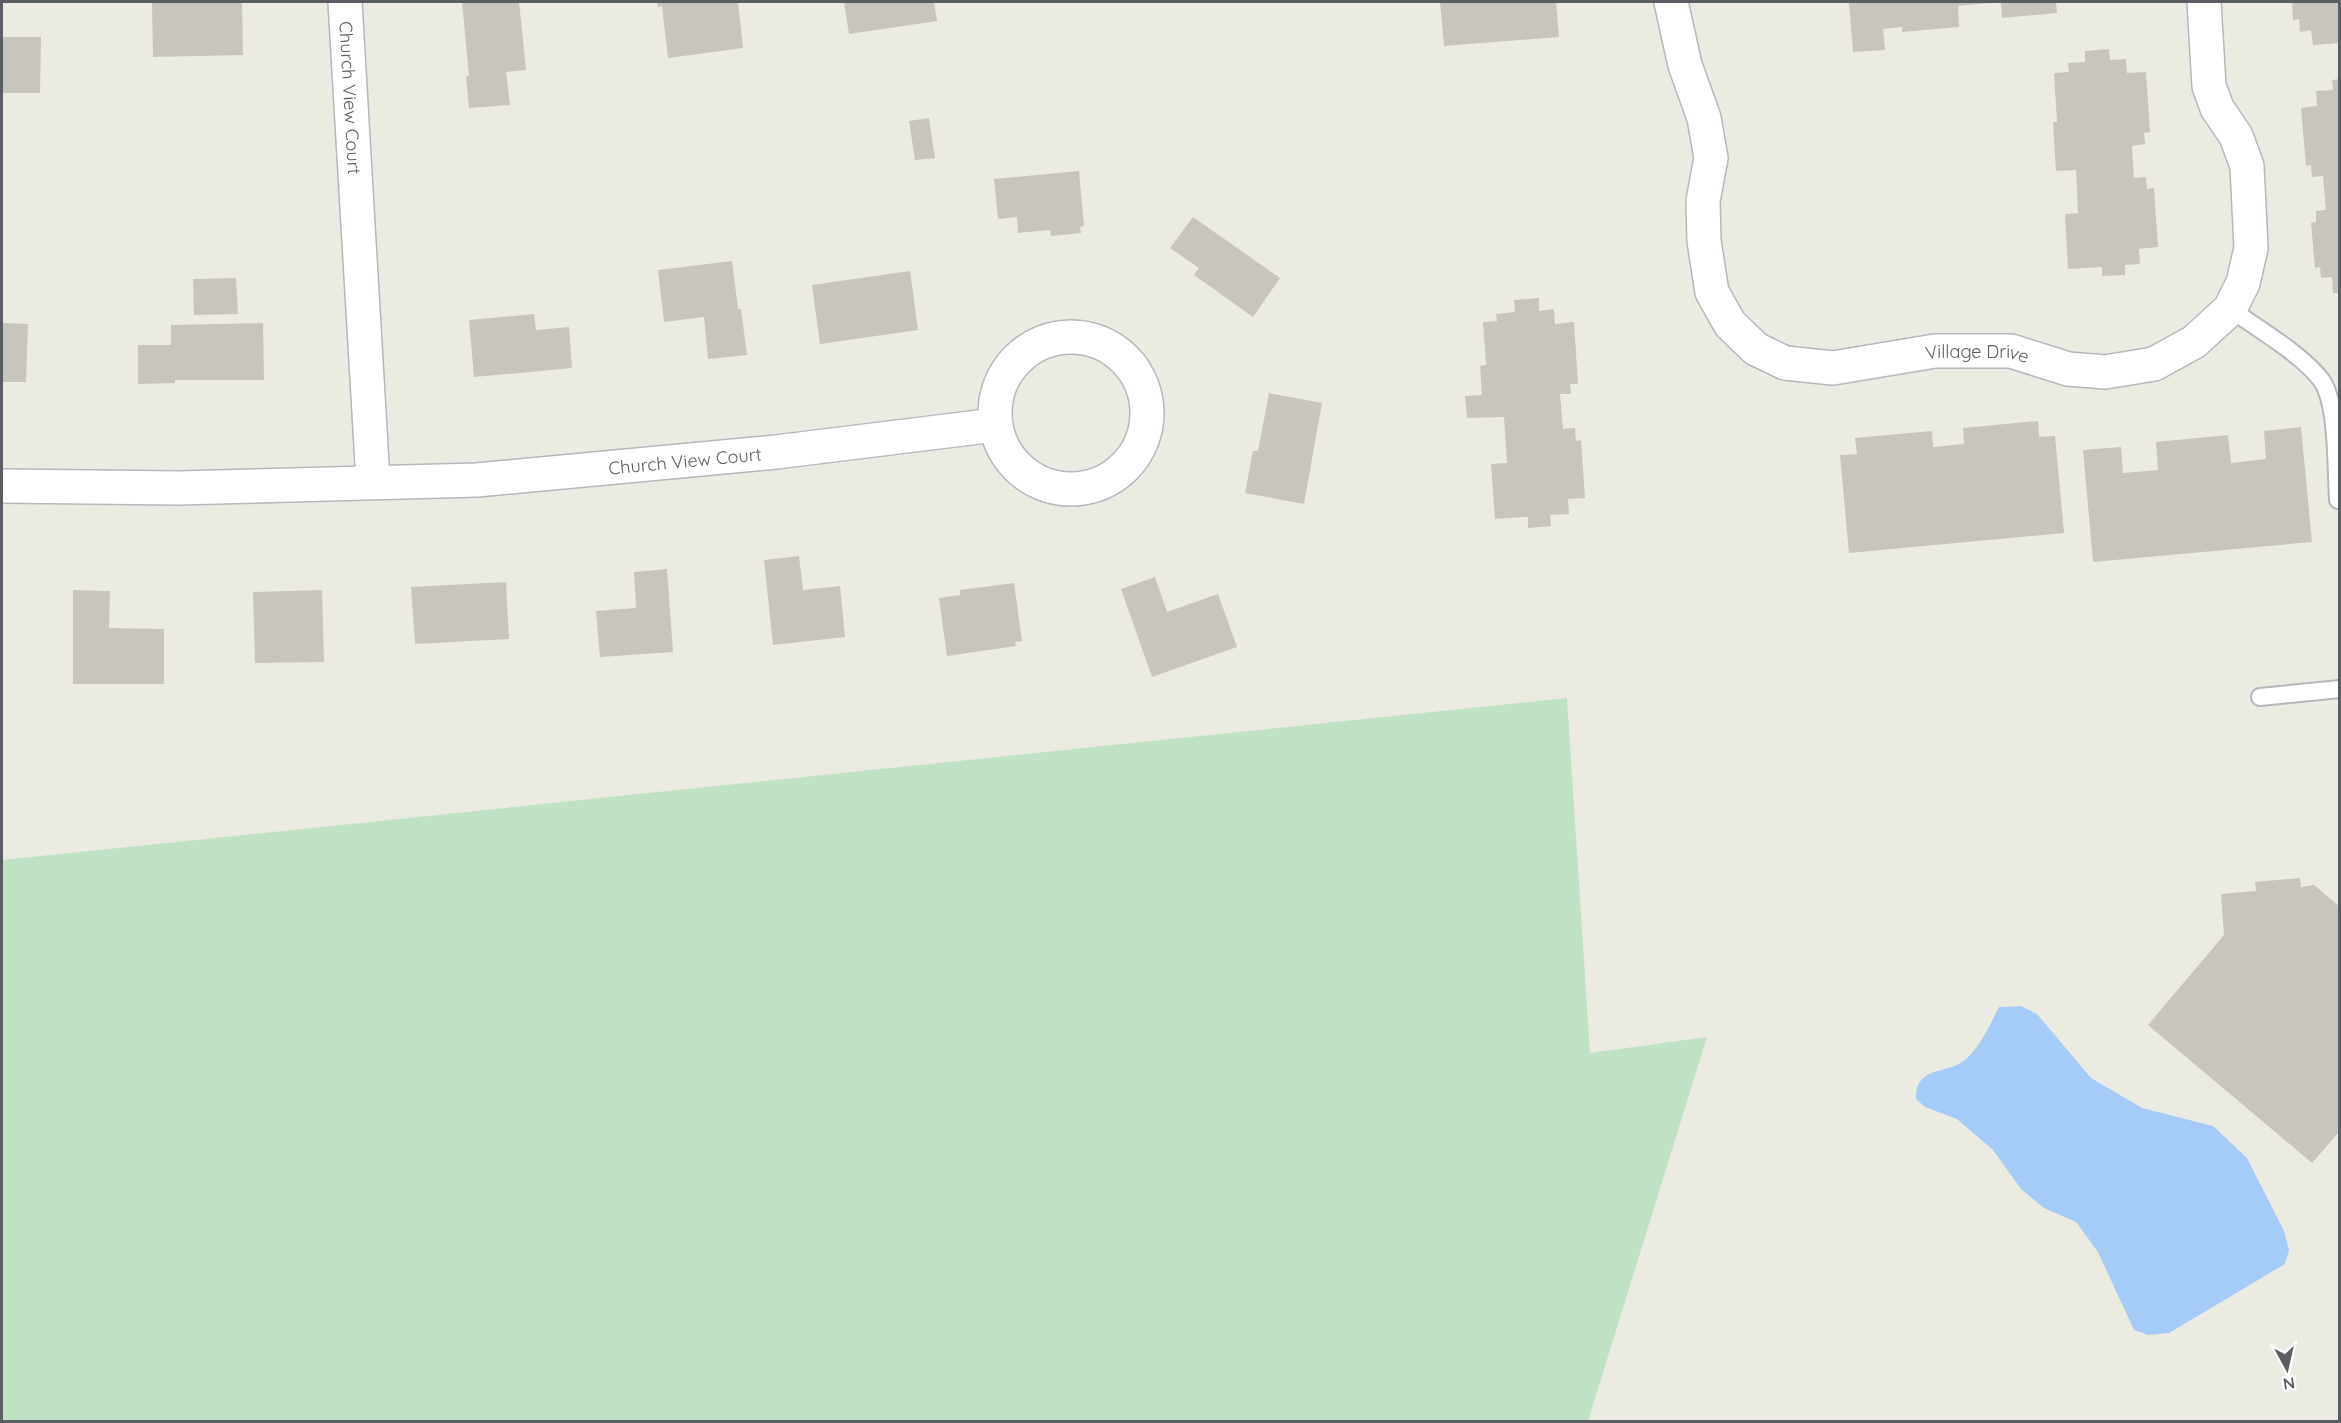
<svg xmlns="http://www.w3.org/2000/svg" width="2341" height="1423" font-family="Quicksand,sans-serif">
  <rect width="100%" height="100%" fill="#ecebe2"/>
  <path fill="#c0e2c4" d="M 1567,698 L 1590,1053 L 1707,1037 L 1588,1421 L 2,1421 L 2,860 Z"/>
  <path fill="#a5cbf9" d="M 2021,1006 L 2037,1014 L 2091,1078 L 2142,1108 L 2213,1126 L 2247,1158 L 2284,1231 L 2289,1250 L 2285,1264 L 2169,1333 L 2148,1335 L 2134,1330 L 2098,1252 L 2076,1222 L 2044,1208 L 2021,1189 L 1993,1150 L 1957,1119 L 1925,1107 L 1916,1099 C 1916,1064 1947,1076 1966,1059 C 1980,1047 1991,1023 1999,1007 Z"/>
  <path fill="#c8c5bf" d="M 152,2 L 242,2 L 243,55 L 153,57 Z
    M 462,2 L 519,2 L 526,70 L 506,72 L 510,105 L 469,108 L 466,76 L 469,76 Z
    M 657,2 L 738,2 L 743,48 L 668,58 L 662,6 L 658,7 Z
    M 844,2 L 934,2 L 937,21 L 849,34 Z
    M 1440,2 L 1556,2 L 1559,37 L 1444,46 Z
    M 1849,2 L 1989,2 L 1989,3 L 1958,6 L 1959,27 L 1902,32 L 1902,27 L 1883,29 L 1885,50 L 1853,52 Z
    M 2001,2 L 2056,2 L 2057,13 L 2002,18 Z
    M 2292,2 L 2340,2 L 2340,43 L 2313,45 L 2311,30 L 2300,32 L 2299,19 L 2293,20 Z
    M 2,37 L 41,37 L 40,93 L 2,93 Z
    M 2109,49 L 2110,60 L 2126,59 L 2127,73 L 2146,72 L 2150,132 L 2144,133 L 2145,144 L 2132,146 L 2134,178 L 2146,177 L 2147,189 L 2154,188 L 2158,247 L 2139,249 L 2140,264 L 2125,265 L 2125,275 L 2102,276 L 2102,267 L 2068,269 L 2065,214 L 2078,213 L 2076,170 L 2056,171 L 2053,122 L 2057,122 L 2054,73 L 2069,72 L 2068,63 L 2085,62 L 2085,51 Z
    M 2340,79 L 2340,293 L 2333,293 L 2332,277 L 2321,278 L 2320,267 L 2315,268 L 2311,223 L 2316,222 L 2316,211 L 2326,210 L 2323,176 L 2312,177 L 2311,165 L 2306,166 L 2301,108 L 2317,106 L 2316,91 L 2333,90 L 2332,80 Z
    M 929,118 L 935,158 L 915,160 L 909,121 Z
    M 1079,171 L 1084,226 L 1080,227 L 1081,233 L 1051,236 L 1050,230 L 1018,233 L 1017,217 L 998,219 L 994,179 Z
    M 1193,217 L 1280,278 L 1253,317 L 1194,275 L 1199,268 L 1170,248 Z
    M 732,261 L 738,309 L 741,309 L 747,355 L 708,359 L 704,317 L 664,322 L 658,270 Z
    M 910,271 L 918,330 L 820,344 L 812,285 Z
    M 236,278 L 238,314 L 194,315 L 193,279 Z
    M 1539,298 L 1539,311 L 1554,309 L 1555,324 L 1574,322 L 1578,384 L 1570,384 L 1571,394 L 1560,394 L 1563,429 L 1575,428 L 1576,441 L 1581,440 L 1585,498 L 1568,499 L 1569,514 L 1550,515 L 1551,526 L 1528,528 L 1528,517 L 1495,519 L 1491,464 L 1507,463 L 1504,417 L 1467,418 L 1465,396 L 1482,395 L 1480,366 L 1486,365 L 1483,322 L 1497,321 L 1496,314 L 1515,312 L 1514,300 Z
    M 534,314 L 536,330 L 569,327 L 572,368 L 474,377 L 469,320 Z
    M 2,323 L 28,324 L 26,382 L 2,382 Z
    M 263,323 L 264,380 L 175,380 L 175,383 L 138,384 L 138,345 L 171,345 L 171,325 Z
    M 1269,393 L 1322,403 L 1304,504 L 1245,493 L 1253,451 L 1258,451 Z
    M 2038,421 L 2039,437 L 2055,436 L 2064,533 L 1849,553 L 1840,455 L 1857,454 L 1855,438 L 1932,431 L 1933,447 L 1964,444 L 1963,428 Z
    M 2301,427 L 2312,542 L 2093,562 L 2083,450 L 2121,447 L 2123,473 L 2158,470 L 2156,442 L 2228,435 L 2231,463 L 2266,459 L 2264,431 Z
    M 799,556 L 803,590 L 840,586 L 845,637 L 773,645 L 764,560 Z
    M 667,569 L 673,652 L 600,657 L 596,611 L 636,608 L 634,572 Z
    M 1155,577 L 1167,612 L 1218,594 L 1237,647 L 1152,677 L 1121,589 Z
    M 506,582 L 509,639 L 415,644 L 411,587 Z
    M 1014,583 L 1022,641 L 1015,642 L 1016,646 L 947,656 L 939,598 L 960,595 L 960,590 Z
    M 73,590 L 110,591 L 109,628 L 164,629 L 164,684 L 73,684 Z
    M 322,590 L 324,662 L 255,663 L 253,592 Z
    M 2300,878 L 2301,887 L 2314,885 L 2340,907 L 2340,1131 L 2312,1163 L 2148,1025 L 2224,935 L 2221,894 L 2256,891 L 2255,882 Z"/>
  <g fill="none" stroke-linecap="round" stroke-linejoin="round">
    <g stroke="#b4b7bc" stroke-width="20">
      <path id="service" d="M 2230,309 C 2257,328 2303,355 2322,381 C 2338,405 2336,470 2338,500
        M 2260,697 L 2340,689"/>
    </g>
    <g stroke="#b4b7bc" stroke-width="36">
      <g id="minor">
        <path id="s1" d="M 345,2 L 373,481"/>
        <path id="s2" d="M 1671,2 L 1685,65 L 1704,118 L 1711,158 L 1703,201 L 1704,241 L 1712,292 L 1730,324 L 1756,349 L 1785,363 L 1833,368 L 1935,351 L 2011,351 L 2068,369 L 2105,372 L 2154,364 L 2194,342 L 2230,309 L 2243,283 L 2251,248 L 2247,166 L 2236,136 L 2217,108 L 2209,86 L 2204,2"/>
        <circle cx="1071" cy="413" r="76"/>
        <path id="s3" d="M 2,486 L 179,488 L 477,480 L 776,452 L 995,425"/>
      </g>
    </g>
    <use href="#service" stroke="#fff" stroke-width="16"/>
    <use href="#minor" stroke="#fff" stroke-width="33"/>
  </g>
  <g text-anchor="middle" dominant-baseline="central" stroke-width="5" stroke-linejoin="round" paint-order="stroke">
    <g font-size="18" fill="#5a5d62" stroke="#fff">
      <text stroke="none"><textPath href="#s1" startOffset="96">Church View Court</textPath></text>
      <text stroke="none"><textPath href="#s2" startOffset="596">Village Drive</textPath></text>
      <text stroke="none"><textPath href="#s3" startOffset="684">Church View Court</textPath></text>
    </g>
  </g>
  <rect width="2341" height="1423" fill="none" stroke="#5a5d62" stroke-width="6"/>
  <g transform="translate(2287 1369) rotate(172)" stroke="#ffffff" stroke-width="4.5" paint-order="stroke">
  <path d="M0-4.5L10 22L0 15L-10 22Z" fill="#5a5d62"/>
  <text y="-9" font-size="16" font-weight="bold" text-anchor="middle" fill="#5a5d62">N</text>
  </g>
</svg>
